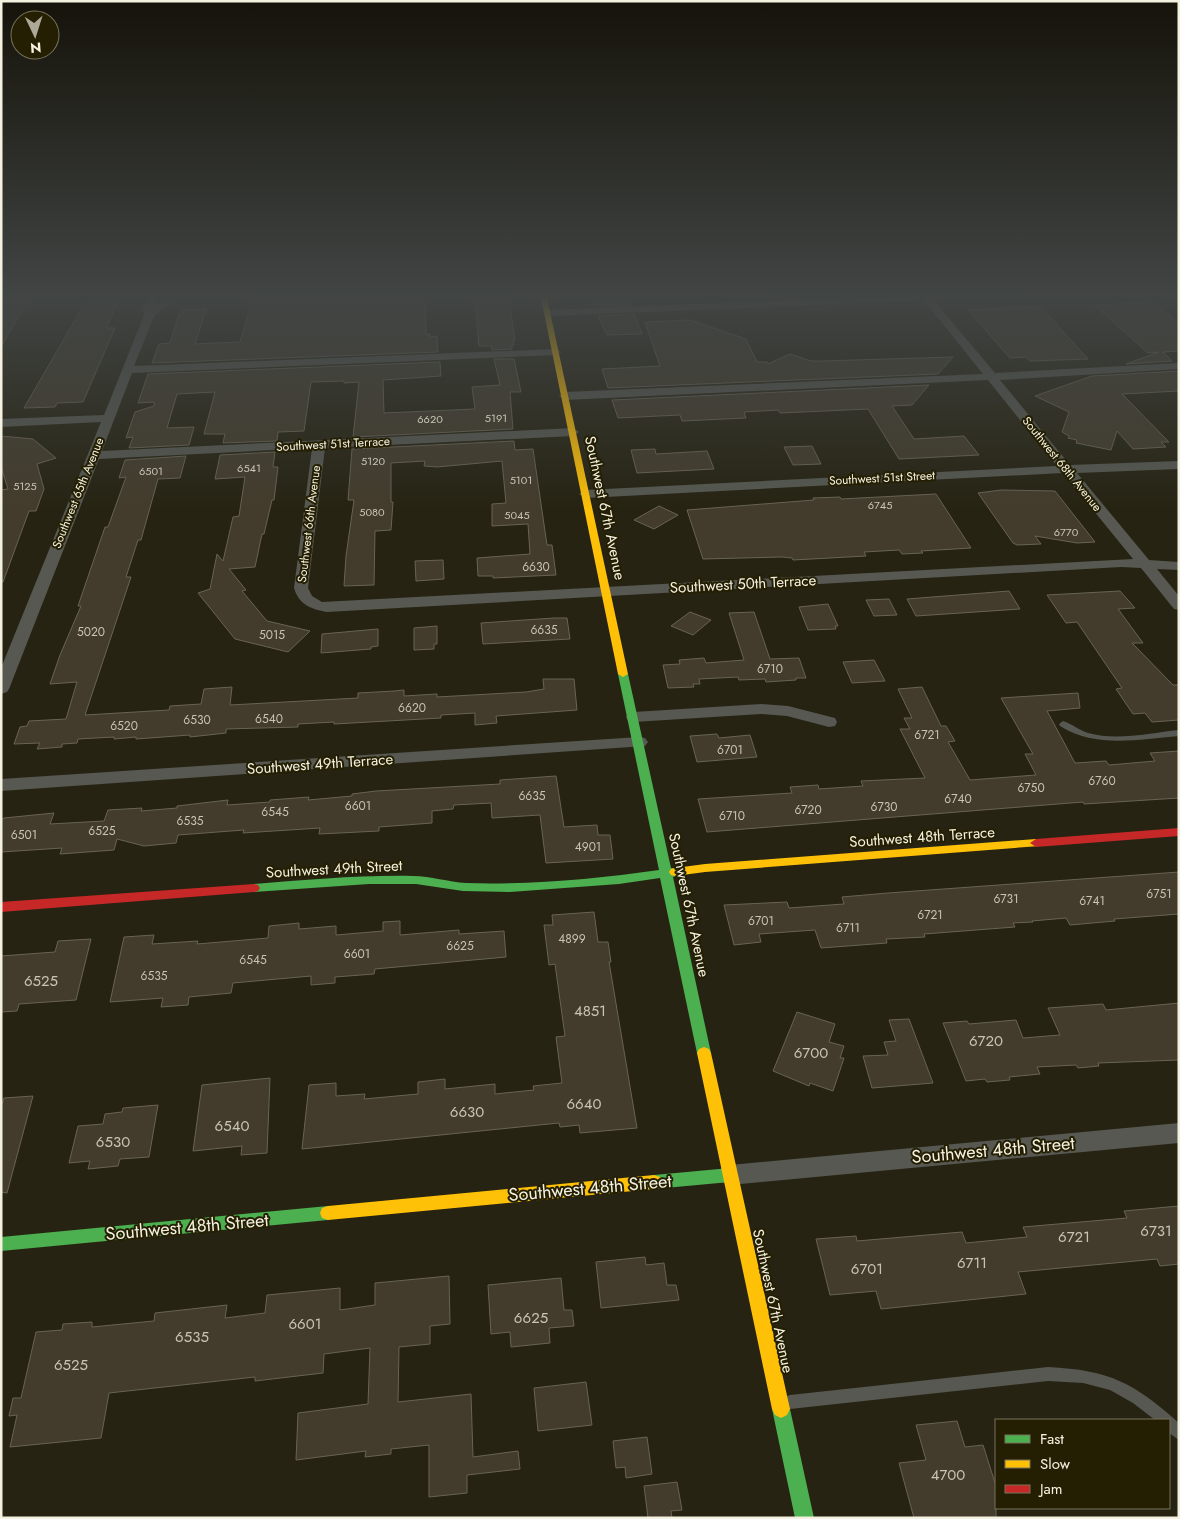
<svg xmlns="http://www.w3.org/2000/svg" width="1180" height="1519" font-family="Jost,sans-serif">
  <rect width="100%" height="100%" fill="#262312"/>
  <path fill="#433c2c" stroke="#696356" d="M 95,298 L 120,298 L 106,328 L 115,328 L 83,402 L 57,403 L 55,407 L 24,408 L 86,301 L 94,301 Z
    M 253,298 L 425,298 L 426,334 L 430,334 L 430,337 L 437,336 L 438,352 L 152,363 L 159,344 L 170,343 L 179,314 L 182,314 L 183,310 L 206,309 L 195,344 L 240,342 Z
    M 591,298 L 628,298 L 630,305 L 594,306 Z
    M 29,299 L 1,347 L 1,300 Z
    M 509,299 L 515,340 L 513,340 L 514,345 L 512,345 L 512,349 L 492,350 L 491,346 L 479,346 L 475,300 Z
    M 1154,302 L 1179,324 L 1179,351 L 1163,352 L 1172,361 L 1126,364 L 1159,352 L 1148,353 L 1094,305 Z
    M 1040,306 L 1088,359 L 1030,361 L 1026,357 L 1010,358 L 968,310 Z
    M 634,314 L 642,334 L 607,335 L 598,316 Z
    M 690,320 L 746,339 L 757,362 L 767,362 L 768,364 L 790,354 L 811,361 L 822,361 L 953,357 L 938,374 L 608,388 L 602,369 L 660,366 L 645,322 Z
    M 494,359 L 514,359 L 521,392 L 510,392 L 513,429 L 353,437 L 359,382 L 344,383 L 344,381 L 311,382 L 304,431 L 278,432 L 277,441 L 223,443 L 225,434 L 204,434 L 215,392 L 177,394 L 167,428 L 194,427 L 189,445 L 129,448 L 133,437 L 126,438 L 135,412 L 154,406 L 154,402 L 138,403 L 148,374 L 440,362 L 441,376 L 383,380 L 384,413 L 475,409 L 472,387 L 500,385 Z
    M 1179,371 L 1179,391 L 1122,394 L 1169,442 L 1161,442 L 1166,447 L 1133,449 L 1117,431 L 1111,450 L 1076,443 L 1077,440 L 1068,438 L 1069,436 L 1062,432 L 1069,412 L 1035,396 L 1092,376 Z
    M 929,385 L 912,405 L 892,406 L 914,439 L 964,436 L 979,455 L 899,459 L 868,409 L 780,413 L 778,410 L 744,412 L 746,418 L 682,421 L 680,415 L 618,418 L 612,400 Z
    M 1,436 L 33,439 L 56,458 L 37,464 L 44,489 L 36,511 L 29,511 L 3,582 L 1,582 L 1,490 L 8,489 L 1,467 Z
    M 514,441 L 515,450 L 533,449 L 547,545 L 552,545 L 556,575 L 493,578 L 493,576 L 478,576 L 477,558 L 530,554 L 528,524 L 492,526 L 492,504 L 506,503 L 502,461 L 437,467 L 424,466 L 425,461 L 391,463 L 391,502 L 393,502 L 391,530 L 375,531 L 374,585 L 344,586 L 346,556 L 354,500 L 348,500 L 352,449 Z
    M 812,446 L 821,464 L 793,465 L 784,447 Z
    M 655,449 L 656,454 L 707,451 L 714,469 L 637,473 L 631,450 Z
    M 275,452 L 273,467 L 278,467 L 274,500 L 272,500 L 264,534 L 262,534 L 255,567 L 229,569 L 246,590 L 242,591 L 267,621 L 310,631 L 288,652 L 235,639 L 198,593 L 210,589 L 217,554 L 223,561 L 233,517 L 239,516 L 245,477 L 215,479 L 220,455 Z
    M 186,456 L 180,478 L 158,479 L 141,540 L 138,540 L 126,577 L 131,577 L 85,715 L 169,710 L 170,706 L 201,704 L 204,689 L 232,687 L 230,705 L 358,698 L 358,693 L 394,691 L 404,690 L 404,696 L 437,694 L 437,697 L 526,692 L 544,689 L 543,679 L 574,679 L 577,710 L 496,716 L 497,723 L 475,725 L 475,713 L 441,715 L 441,718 L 334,724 L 334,722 L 298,724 L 298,727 L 226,729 L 226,733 L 190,737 L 190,735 L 136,739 L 136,737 L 114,739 L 114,737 L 78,739 L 77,743 L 62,744 L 62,747 L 37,749 L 40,743 L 14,744 L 20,727 L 27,726 L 29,721 L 66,719 L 77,682 L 50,684 L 60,655 L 81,606 L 78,606 L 105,527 L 108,527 L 126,477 L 119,478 L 125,460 Z
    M 1001,490 L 1055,491 L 1095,542 L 1077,543 L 1035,536 L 1041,544 L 1017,545 L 1013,543 L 978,493 Z
    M 936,494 L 971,548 L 921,551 L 923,553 L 902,554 L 899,550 L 864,552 L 866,556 L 793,560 L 792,558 L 782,557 L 703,559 L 687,510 L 814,500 L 813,498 L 840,497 L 841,499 Z
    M 659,506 L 678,515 L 654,529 L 634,520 Z
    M 443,560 L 444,579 L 416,581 L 415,561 Z
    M 1009,591 L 1020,609 L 916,616 L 907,599 Z
    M 1120,591 L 1135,608 L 1118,609 L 1143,643 L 1132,643 L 1173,685 L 1179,685 L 1179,720 L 1152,722 L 1145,713 L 1133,714 L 1116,689 L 1122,688 L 1077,622 L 1066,623 L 1047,595 Z
    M 889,599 L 897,615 L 874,616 L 866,600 Z
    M 828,604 L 838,626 L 835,626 L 836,629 L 808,630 L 799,607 Z
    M 690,612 L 711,620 L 693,635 L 671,626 Z
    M 754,612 L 770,659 L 799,658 L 806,678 L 796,678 L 796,680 L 766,682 L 765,679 L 739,680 L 738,677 L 699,679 L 700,684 L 693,684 L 694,687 L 668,688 L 663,665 L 680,664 L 679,660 L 704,658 L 706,663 L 744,660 L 729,613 Z
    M 554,618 L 567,618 L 570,639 L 483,644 L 481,623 Z
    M 437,626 L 437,644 L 434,644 L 434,649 L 414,650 L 414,628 Z
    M 378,629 L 378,646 L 371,647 L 371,649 L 321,653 L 322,634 Z
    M 874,660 L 885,681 L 852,683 L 843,662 Z
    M 922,687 L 941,726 L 946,726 L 955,741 L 948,742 L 970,780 L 1036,775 L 1025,754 L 1033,754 L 1001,698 L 1078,693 L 1080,708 L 1047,711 L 1075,763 L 1106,761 L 1109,765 L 1155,761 L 1150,753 L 1179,751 L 1179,798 L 1084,804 L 1083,802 L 707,832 L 698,799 L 792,793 L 790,787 L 818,785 L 819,789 L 863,786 L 861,781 L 925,778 L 900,729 L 910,729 L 904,718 L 912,718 L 898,689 Z
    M 717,734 L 719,738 L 750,735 L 757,757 L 697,762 L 690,736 Z
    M 556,776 L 564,827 L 597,825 L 598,835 L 610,835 L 613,859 L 546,863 L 540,815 L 492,818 L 491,803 L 454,805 L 453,809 L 432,811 L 432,823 L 379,827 L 379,831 L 319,834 L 320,828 L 243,833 L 244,830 L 178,835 L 176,843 L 144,846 L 117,839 L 114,850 L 60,854 L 62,848 L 1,852 L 1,820 L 4,818 L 54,813 L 50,824 L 104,821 L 108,810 L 142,808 L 141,811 L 177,808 L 177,806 L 228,800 L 227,805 L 270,802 L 270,800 L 309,797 L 308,800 L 352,796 L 352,794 L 376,791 L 500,784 L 500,780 Z
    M 1179,872 L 1179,914 L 1114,919 L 1115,921 L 1070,925 L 1066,918 L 1032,921 L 1033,922 L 1013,923 L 1015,927 L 924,934 L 925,937 L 886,939 L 887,943 L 821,948 L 815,930 L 759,934 L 761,942 L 734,945 L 724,905 L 787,902 L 789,908 L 844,904 L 842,897 L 888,893 Z
    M 594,912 L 598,942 L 608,942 L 611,962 L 609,962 L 637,1128 L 580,1133 L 579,1125 L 560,1127 L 559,1123 L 302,1149 L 309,1085 L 336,1083 L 336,1096 L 365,1094 L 364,1099 L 418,1094 L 418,1082 L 445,1079 L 445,1089 L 495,1084 L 495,1094 L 534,1090 L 533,1086 L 562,1083 L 556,1037 L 565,1036 L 555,964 L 549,965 L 544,925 L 553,925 L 552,915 Z
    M 400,921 L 400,935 L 459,930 L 459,934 L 504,931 L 506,957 L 375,969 L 374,974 L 335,977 L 335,983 L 311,985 L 311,976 L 233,983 L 231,993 L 189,997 L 188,1005 L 161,1007 L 163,998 L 110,1002 L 124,937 L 154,935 L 152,944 L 198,941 L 197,944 L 268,938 L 269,926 L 299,923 L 299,929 L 336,926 L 336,935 L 383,931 L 383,922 Z
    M 91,939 L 76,1000 L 19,1004 L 17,1011 L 1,1012 L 1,956 L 55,952 L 58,941 Z
    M 1179,1003 L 1179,1060 L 1098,1063 L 1099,1066 L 1078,1068 L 1076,1065 L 1037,1067 L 1040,1074 L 1009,1077 L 1010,1080 L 987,1082 L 985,1079 L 966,1081 L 943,1023 L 967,1021 L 969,1024 L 1016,1020 L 1023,1038 L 1060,1035 L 1048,1008 L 1103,1004 L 1106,1010 Z
    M 797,1012 L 835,1024 L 829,1042 L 844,1046 L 840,1058 L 844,1058 L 833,1091 L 810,1083 L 809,1086 L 773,1071 Z
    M 909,1019 L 933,1083 L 872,1088 L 863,1056 L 888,1055 L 884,1042 L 896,1041 L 889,1020 Z
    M 270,1078 L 267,1153 L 241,1155 L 242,1146 L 193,1151 L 202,1085 Z
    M 33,1096 L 7,1193 L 1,1192 L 1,1107 L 4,1098 Z
    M 158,1105 L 149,1157 L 120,1159 L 118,1166 L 88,1169 L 90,1161 L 69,1163 L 78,1126 L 103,1124 L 105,1114 L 122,1112 L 123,1108 Z
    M 1179,1206 L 1179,1264 L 1160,1266 L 1157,1259 L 1018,1272 L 1026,1294 L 881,1309 L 876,1291 L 830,1295 L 816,1239 L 856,1236 L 857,1241 L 962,1232 L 966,1243 L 1027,1237 L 1023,1227 L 1127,1218 L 1124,1211 Z
    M 645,1257 L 646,1265 L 664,1263 L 667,1285 L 676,1285 L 679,1300 L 601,1308 L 596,1262 Z
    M 449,1276 L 450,1324 L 430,1326 L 430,1344 L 399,1347 L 398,1402 L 471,1394 L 473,1457 L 518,1451 L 520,1469 L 467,1475 L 467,1493 L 429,1497 L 429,1445 L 391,1449 L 391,1454 L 365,1457 L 366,1451 L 296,1460 L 298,1413 L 368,1404 L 370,1348 L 324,1354 L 323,1373 L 255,1381 L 255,1377 L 109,1393 L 101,1438 L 10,1447 L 17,1415 L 9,1416 L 13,1398 L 21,1398 L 36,1332 L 62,1330 L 63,1324 L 92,1322 L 92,1327 L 154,1321 L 155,1313 L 227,1305 L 225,1318 L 265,1313 L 267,1295 L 340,1288 L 340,1310 L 375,1305 L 375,1283 Z
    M 561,1278 L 564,1310 L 572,1310 L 574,1326 L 549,1328 L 550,1343 L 511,1347 L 510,1332 L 491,1334 L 488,1285 Z
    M 586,1382 L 592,1425 L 538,1431 L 534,1388 Z
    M 957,1421 L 965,1447 L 983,1445 L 996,1486 L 996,1518 L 914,1518 L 899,1463 L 926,1460 L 916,1425 Z
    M 647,1437 L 652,1474 L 626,1478 L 625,1467 L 616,1468 L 613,1441 Z
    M 677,1482 L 682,1510 L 671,1511 L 672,1518 L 648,1518 L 644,1486 Z"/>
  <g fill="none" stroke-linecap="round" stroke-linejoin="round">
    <path fill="#565851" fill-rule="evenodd" d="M 1063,721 C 1072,724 1079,730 1088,733 C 1117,741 1150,733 1179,730 L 1179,736 C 1138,739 1097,749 1060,726 L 1059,724 Z
      M 1048,1367 C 1110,1370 1134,1383 1179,1423 L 1179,1440 L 1169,1433 L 1169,1420 L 1155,1420 L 1133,1403 L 1110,1390 L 1083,1383 L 1048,1381 L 790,1409 L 785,1407 L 783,1402 L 785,1397 L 790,1395 Z"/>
    <path fill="#565851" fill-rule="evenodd" d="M 147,298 L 157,298 L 154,305 L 170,298 L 183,298 L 164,308 L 154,316 L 134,366 L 556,349 L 561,352 L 556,355 L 132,373 L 102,451 L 573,428 L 579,432 L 573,436 L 325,448 L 308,588 L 312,596 L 322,602 L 1133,559 L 1063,473 L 586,498 L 579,494 L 586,490 L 1057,466 L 988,380 L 565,400 L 559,396 L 565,392 L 983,374 L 922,298 L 932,298 L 995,373 L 1179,363 L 1179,369 L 1000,380 L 1070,465 L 1179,461 L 1179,469 L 1077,473 L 1149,560 L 1179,562 L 1179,570 L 1157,569 L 1179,596 L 1179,610 L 1174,609 L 1141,568 L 1121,567 L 327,612 C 311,609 299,605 294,588 L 312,448 L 99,459 L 9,689 L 7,692 L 1,694 L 1,668 L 101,422 L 1,427 L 1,419 L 104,415 L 144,315 L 143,309 Z
      M 848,298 L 921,298 L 916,301 L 547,316 L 542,313 L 547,310 Z
      M 761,704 L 788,706 L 835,718 L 837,722 L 835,726 L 829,727 L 787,716 L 761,714 L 634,722 L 628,721 L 626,717 L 628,713 L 634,712 Z
      M 639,737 L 645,738 L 648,742 L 645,746 L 1,791 L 1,779 Z
      M 1179,1123 L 1179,1143 L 730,1185 L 721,1182 L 718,1175 L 721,1168 L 730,1165 Z"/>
    <path fill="#4caf50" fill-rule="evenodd" d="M 623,671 L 628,674 L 671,868 L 679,869 L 681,872 L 679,875 L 673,877 L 711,1053 L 709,1057 L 704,1059 L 699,1057 L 697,1053 L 660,878 L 619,884 L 510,892 L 463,891 L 416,884 L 369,884 L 254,892 L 250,891 L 248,888 L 250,885 L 254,884 C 307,880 360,875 413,876 C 431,876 448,882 466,883 C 530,885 595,879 659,870 L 618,674 Z
      M 730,1168 L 735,1170 L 738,1175 L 735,1180 L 730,1182 L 654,1189 L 648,1187 L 646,1182 L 648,1177 L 654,1175 Z
      M 328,1206 L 334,1208 L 336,1213 L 334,1218 L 328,1220 L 1,1251 L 1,1237 Z
      M 781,1400 L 787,1403 L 790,1409 L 814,1518 L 795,1518 L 772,1409 L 775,1403 Z"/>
    <path fill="#ffc107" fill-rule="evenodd" d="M 541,298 L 547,298 L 628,674 L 623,677 L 618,674 Z
      M 1036,839 L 1042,843 L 1040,846 L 705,872 L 675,876 L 671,875 L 669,872 L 671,869 L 675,868 L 705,864 Z
      M 704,1047 L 709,1049 L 711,1053 L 790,1409 L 787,1415 L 781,1418 L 775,1415 L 772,1409 L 697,1053 L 699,1049 Z
      M 654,1175 L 660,1177 L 662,1182 L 660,1187 L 654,1189 L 328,1220 L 322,1218 L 320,1213 L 322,1208 L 328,1206 Z"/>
    <path fill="#c62828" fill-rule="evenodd" d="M 1179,828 L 1179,836 L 1036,847 L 1030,843 L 1036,839 Z
      M 254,884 L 258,885 L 260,888 L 258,891 L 254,892 L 1,912 L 1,902 Z"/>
  </g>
  <linearGradient id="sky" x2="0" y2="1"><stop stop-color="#15130a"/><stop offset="0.58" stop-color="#414544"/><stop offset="1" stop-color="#414544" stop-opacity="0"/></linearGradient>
  <rect width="1180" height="510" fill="url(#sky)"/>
  <g text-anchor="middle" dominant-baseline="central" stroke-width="4" stroke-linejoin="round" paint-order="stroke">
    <g font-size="11" fill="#c8c4b3">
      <text x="496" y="418">5191</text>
      <text x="430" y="419">6620</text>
      <text x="373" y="461">5120</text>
      <text x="249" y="468">6541</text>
      <text x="151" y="471">6501</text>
      <text x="521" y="480">5101</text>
      <text x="25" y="486">5125</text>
      <text x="880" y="505">6745</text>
      <text x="372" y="512">5080</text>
      <text x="517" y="515">5045</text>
      <text x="1066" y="532">6770</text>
    </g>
    <g font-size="12" fill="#f4f1e0" stroke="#241f02">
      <text transform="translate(333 444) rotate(-3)">Southwest 51st Terrace</text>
      <text transform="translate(1062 464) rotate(51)">Southwest 68th Avenue</text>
      <text transform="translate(882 478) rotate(-3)">Southwest 51st Street</text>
      <text transform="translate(78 493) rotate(-68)">Southwest 65th Avenue</text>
      <text transform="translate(309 524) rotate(-83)">Southwest 66th Avenue</text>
    </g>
    <g font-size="12" fill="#c8c4b3">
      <text x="536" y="567">6630</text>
      <text x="544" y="630">6635</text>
      <text x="91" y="632">5020</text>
      <text x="272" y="635">5015</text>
      <text x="770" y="669">6710</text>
      <text x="412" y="708">6620</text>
      <text x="269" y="719">6540</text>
      <text x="197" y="720">6530</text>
      <text x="124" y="726">6520</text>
      <text x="927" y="735">6721</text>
      <text x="730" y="750">6701</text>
      <text x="1102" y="781">6760</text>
      <text x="1031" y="788">6750</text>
      <text x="532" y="796">6635</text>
      <text x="958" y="799">6740</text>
      <text x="358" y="806">6601</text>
      <text x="884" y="807">6730</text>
      <text x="808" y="810">6720</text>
      <text x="275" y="812">6545</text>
      <text x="732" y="816">6710</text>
      <text x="190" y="821">6535</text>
      <text x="102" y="831">6525</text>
      <text x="24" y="835">6501</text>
      <text x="588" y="847">4901</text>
      <text x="1159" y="894">6751</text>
      <text x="1006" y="899">6731</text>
      <text x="1092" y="901">6741</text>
      <text x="930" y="915">6721</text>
      <text x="761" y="921">6701</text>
      <text x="848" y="928">6711</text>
      <text x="572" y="939">4899</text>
      <text x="460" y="946">6625</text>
      <text x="357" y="954">6601</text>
      <text x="253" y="960">6545</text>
      <text x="154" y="976">6535</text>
    </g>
    <g font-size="15" fill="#f4f1e0" stroke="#241f02">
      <text transform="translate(605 508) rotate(78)">Southwest 67th Avenue</text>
      <text transform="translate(743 584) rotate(-3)">Southwest 50th Terrace</text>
      <text transform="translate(320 764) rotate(-4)">Southwest 49th Terrace</text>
      <text transform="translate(922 837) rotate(-4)">Southwest 48th Terrace</text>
      <text transform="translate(334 869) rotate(-3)">Southwest 49th Street</text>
      <text transform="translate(689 905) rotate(78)">Southwest 67th Avenue</text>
      <text transform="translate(773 1301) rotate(78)">Southwest 67th Avenue</text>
    </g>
    <g font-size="15" fill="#c8c4b3">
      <text x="41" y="981">6525</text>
      <text x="590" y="1011">4851</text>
      <text x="986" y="1041">6720</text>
      <text x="811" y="1053">6700</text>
      <text x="584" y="1104">6640</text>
      <text x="467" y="1112">6630</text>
      <text x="232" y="1126">6540</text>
      <text x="113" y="1142">6530</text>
      <text x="1156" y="1231">6731</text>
      <text x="1074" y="1237">6721</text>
      <text x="972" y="1263">6711</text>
      <text x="867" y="1269">6701</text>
      <text x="531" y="1318">6625</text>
      <text x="305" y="1324">6601</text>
      <text x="192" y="1337">6535</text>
      <text x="71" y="1365">6525</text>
      <text x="948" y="1475">4700</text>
    </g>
    <g font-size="18" fill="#f4f1e0" stroke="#241f02">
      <text transform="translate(993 1150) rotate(-5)">Southwest 48th Street</text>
      <text transform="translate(590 1188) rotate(-5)">Southwest 48th Street</text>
      <text transform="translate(187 1227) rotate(-5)">Southwest 48th Street</text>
    </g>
  </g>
  <rect width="1180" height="1519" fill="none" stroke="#f4f1e0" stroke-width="5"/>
  <rect x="995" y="1419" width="175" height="90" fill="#241f02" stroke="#77735b"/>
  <rect x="1005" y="1435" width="25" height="8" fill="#4caf50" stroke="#77735b"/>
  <text x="1040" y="1444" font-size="15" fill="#f4f1e0">Fast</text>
  <rect x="1005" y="1460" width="25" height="8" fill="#ffc107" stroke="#77735b"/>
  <text x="1040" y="1469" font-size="15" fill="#f4f1e0">Slow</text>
  <rect x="1005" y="1485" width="25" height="8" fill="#c62828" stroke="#77735b"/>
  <text x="1040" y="1494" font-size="15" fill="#f4f1e0">Jam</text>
  <g transform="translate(35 35) rotate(176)"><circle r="24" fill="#241f02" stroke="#77735b"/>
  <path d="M0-4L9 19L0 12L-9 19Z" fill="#aca998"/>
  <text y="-8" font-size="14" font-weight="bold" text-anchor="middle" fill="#f4f1e0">N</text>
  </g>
</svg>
